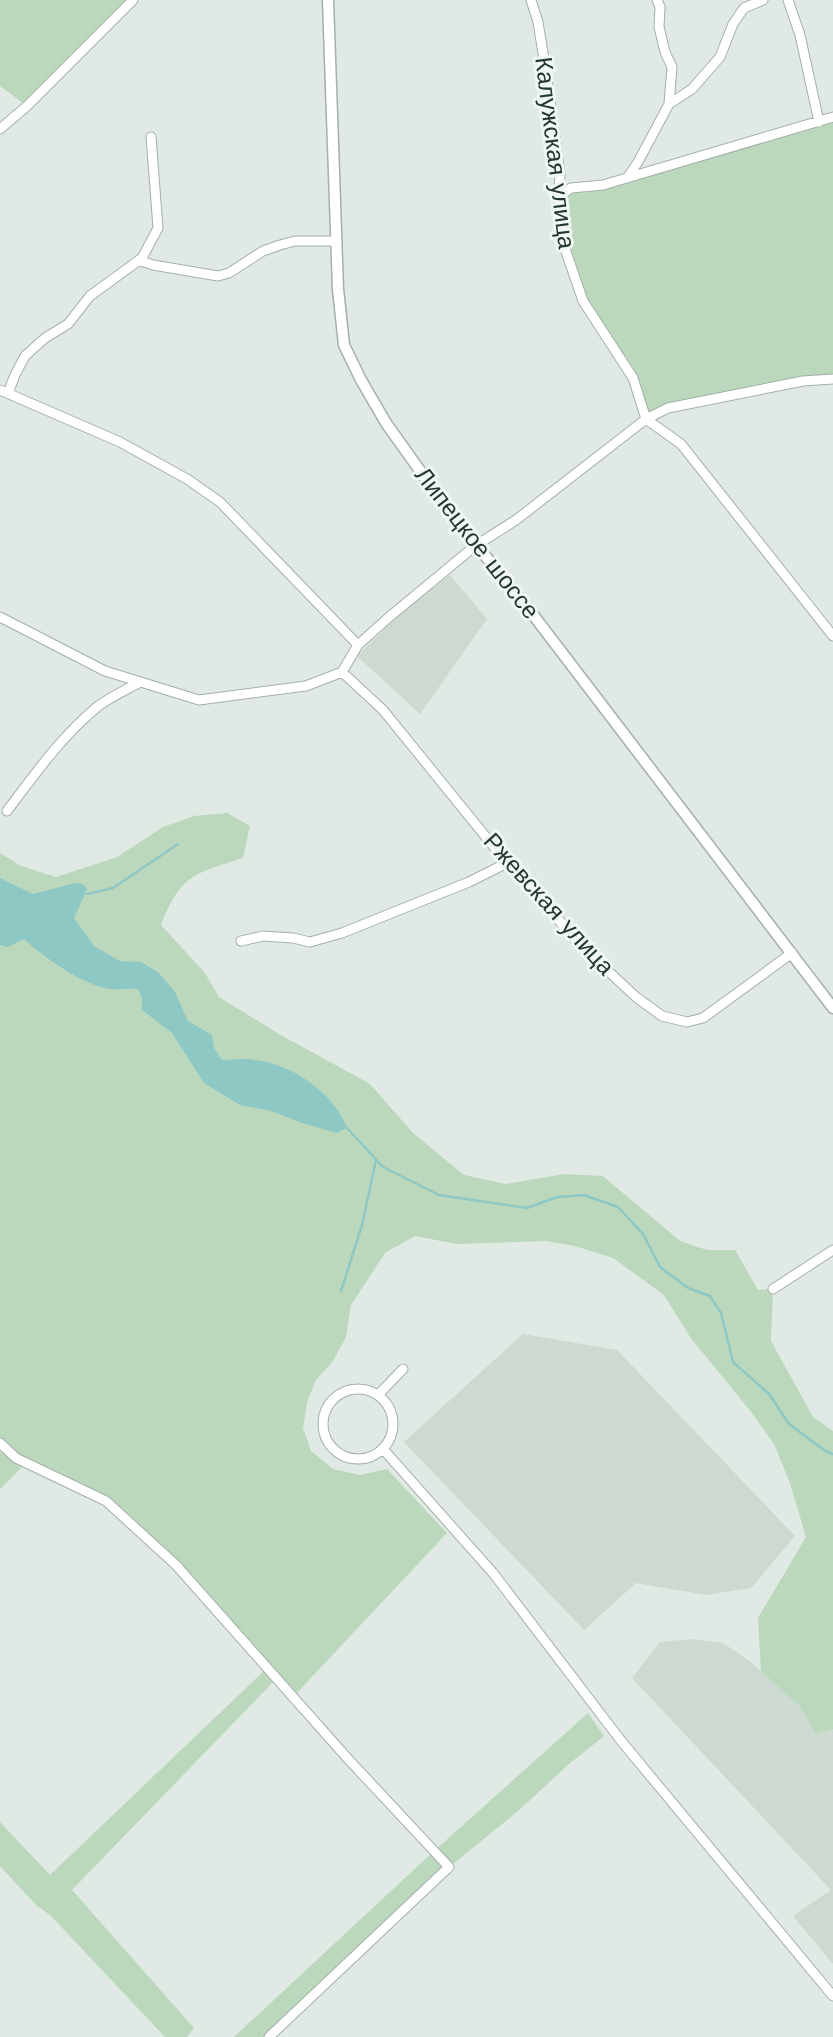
<svg xmlns="http://www.w3.org/2000/svg" width="833" height="2037" font-family="'Work Sans',sans-serif">
  <rect width="100%" height="100%" fill="#e0e9e3"/>
  <path fill="#ced9d2" d="M 450,575 L 487,619 L 420,714 L 357,656 L 399,615 Z
    M 523,1334 L 617,1350 L 795,1536 L 751,1588 L 706,1595 L 636,1583 L 584,1630 L 404,1442 Z
    M 693,1639 L 723,1643 L 751,1662 L 800,1707 L 816,1734 L 833,1729 L 833,1964 L 793,1916 L 831,1890 L 632,1678 L 660,1642 Z"/>
  <path fill="#bbd8bd" d="M 0,0 L 133,0 L 27,106 L 0,86 Z
    M 833,117 L 833,379 L 668,408 L 646,419 L 633,378 L 583,301 L 563,243 L 559,196 L 571,188 L 603,185 Z
    M 227,813 L 250,826 L 243,858 C 194,874 181,874 161,925 L 205,973 L 219,997 L 279,1034 L 370,1084 L 413,1133 L 464,1175 L 506,1184 L 564,1174 L 603,1176 L 680,1241 L 707,1250 L 735,1250 L 758,1290 L 773,1289 L 771,1341 L 813,1417 L 833,1431 L 833,1729 L 816,1734 L 800,1707 L 761,1671 L 758,1618 L 806,1537 L 790,1483 L 774,1444 L 752,1413 L 690,1337 L 664,1295 L 613,1258 L 575,1246 L 546,1241 L 457,1244 L 415,1236 L 385,1253 L 351,1305 L 346,1337 L 333,1361 L 316,1380 L 307,1402 L 303,1428 L 311,1451 L 333,1469 L 360,1475 L 387,1469 L 447,1533 L 293,1697 L 276,1679 L 72,1890 L 194,2028 L 187,2037 L 165,2037 L 50,1915 L 37,1906 L 0,1866 L 0,1822 L 50,1875 L 267,1668 L 176,1565 L 106,1501 L 26,1463 L 0,1489 L 0,1453 L 5,1448 L 0,1443 L 0,853 L 21,866 L 56,877 L 117,857 L 163,827 L 194,816 Z
    M 588,1713 L 604,1736 L 569,1764 L 517,1812 L 449,1867 L 269,2037 L 234,2037 L 434,1851 Z"/>
  <path fill="#8ec8c5" d="M 0,878 L 33,894 L 75,883 L 83,884 L 87,889 L 74,918 L 94,946 L 120,961 L 141,962 L 159,973 L 175,992 L 188,1021 L 212,1035 L 214,1048 L 222,1060 C 233,1060 244,1058 255,1060 C 292,1064 334,1093 347,1128 L 337,1133 L 302,1123 L 272,1111 L 240,1105 L 204,1083 L 172,1033 L 142,1010 L 142,997 L 138,989 C 129,988 119,990 110,989 C 82,985 44,957 24,939 L 8,947 L 0,945 Z"/>
  <g fill="none" stroke-linecap="round" stroke-linejoin="round">
    <path stroke="#8ec8c5" stroke-width="2.5" d="M 87,894 L 113,888 L 178,844
      M 347,1128 L 383,1167 L 439,1195 L 527,1208 L 557,1197 L 584,1195 L 618,1207 L 643,1234 L 660,1267 L 688,1288 L 710,1296 L 721,1313 L 733,1362 L 769,1394 L 789,1424 L 824,1450 L 833,1454
      M 341,1291 L 362,1225 L 376,1160"/>
    <g stroke="#a4b0a9" stroke-width="11">
      <path id="minor" d="M 531,0 L 538,22 L 546,72 L 560,174 L 559,196 L 563,243 L 583,301 L 633,378 L 646,419 L 681,444 L 833,636
        M 657,0 L 660,7 L 659,27 L 665,52 L 672,67 L 669,104
        M 788,0 L 800,35 L 819,122
        M 0,129 L 27,106 L 133,0
        M 627,178 L 638,162 L 669,104 L 692,89 L 720,57 L 733,24 L 744,8 L 763,0
        M 559,196 L 571,188 L 603,185 L 833,117
        M 139,260 L 153,265 L 218,276 L 229,273 L 263,251 L 280,245 L 295,241 L 336,241
        M 0,390 L 120,442 L 187,479 L 220,502 L 358,645
        M 8,393 L 15,375 L 25,356 L 45,338 L 68,324 L 90,296 L 142,258 L 158,228 L 151,137
        M 0,617 L 105,671 L 199,700 L 306,686 L 342,672 L 358,645 L 388,618 L 475,546 L 516,520 L 646,419 L 668,408 L 803,381 L 833,379
        M 342,672 L 383,710 L 507,863 L 542,900 L 578,943 L 636,997 L 662,1016 L 687,1022 L 703,1018 L 792,953
        M 7,811 C 35,774 61,737 97,707 C 110,697 126,690 140,682
        M 241,941 L 263,936 L 293,938 L 310,942 L 342,933 L 469,882 L 507,863
        M 773,1289 L 833,1250
        M323 1424a35 35 0 1 1 70 0a35 35 0 1 1-70 0Z
        M 378,1395 L 403,1369
        M 0,1443 L 16,1458 L 106,1501 L 176,1565 L 349,1760 L 449,1867 L 269,2037
        M 383,1449 L 493,1573 L 622,1742 L 833,1996"/>
    </g>
    <g stroke="#a4b0a9" stroke-width="13">
      <path id="tertiary" d="M 328,0 L 338,289 L 344,345 L 361,380 L 386,423 L 448,510 L 534,616 L 833,1008"/>
    </g>
    <use href="#minor" stroke="#fff" stroke-width="9"/>
    <use href="#tertiary" stroke="#fff" stroke-width="10"/>
  </g>
  <g text-anchor="middle" dominant-baseline="central" stroke-width="6" stroke-linejoin="round" paint-order="stroke">
    <g font-size="24" fill="#23372e" stroke="#f0f6f2">
      <text transform="translate(555 153) rotate(83)">Калужская улица</text>
      <text transform="translate(477 543) rotate(52)">Липецкое шоссе</text>
      <text transform="translate(549 904) rotate(48)">Ржевская улица</text>
    </g>
  </g>
</svg>
